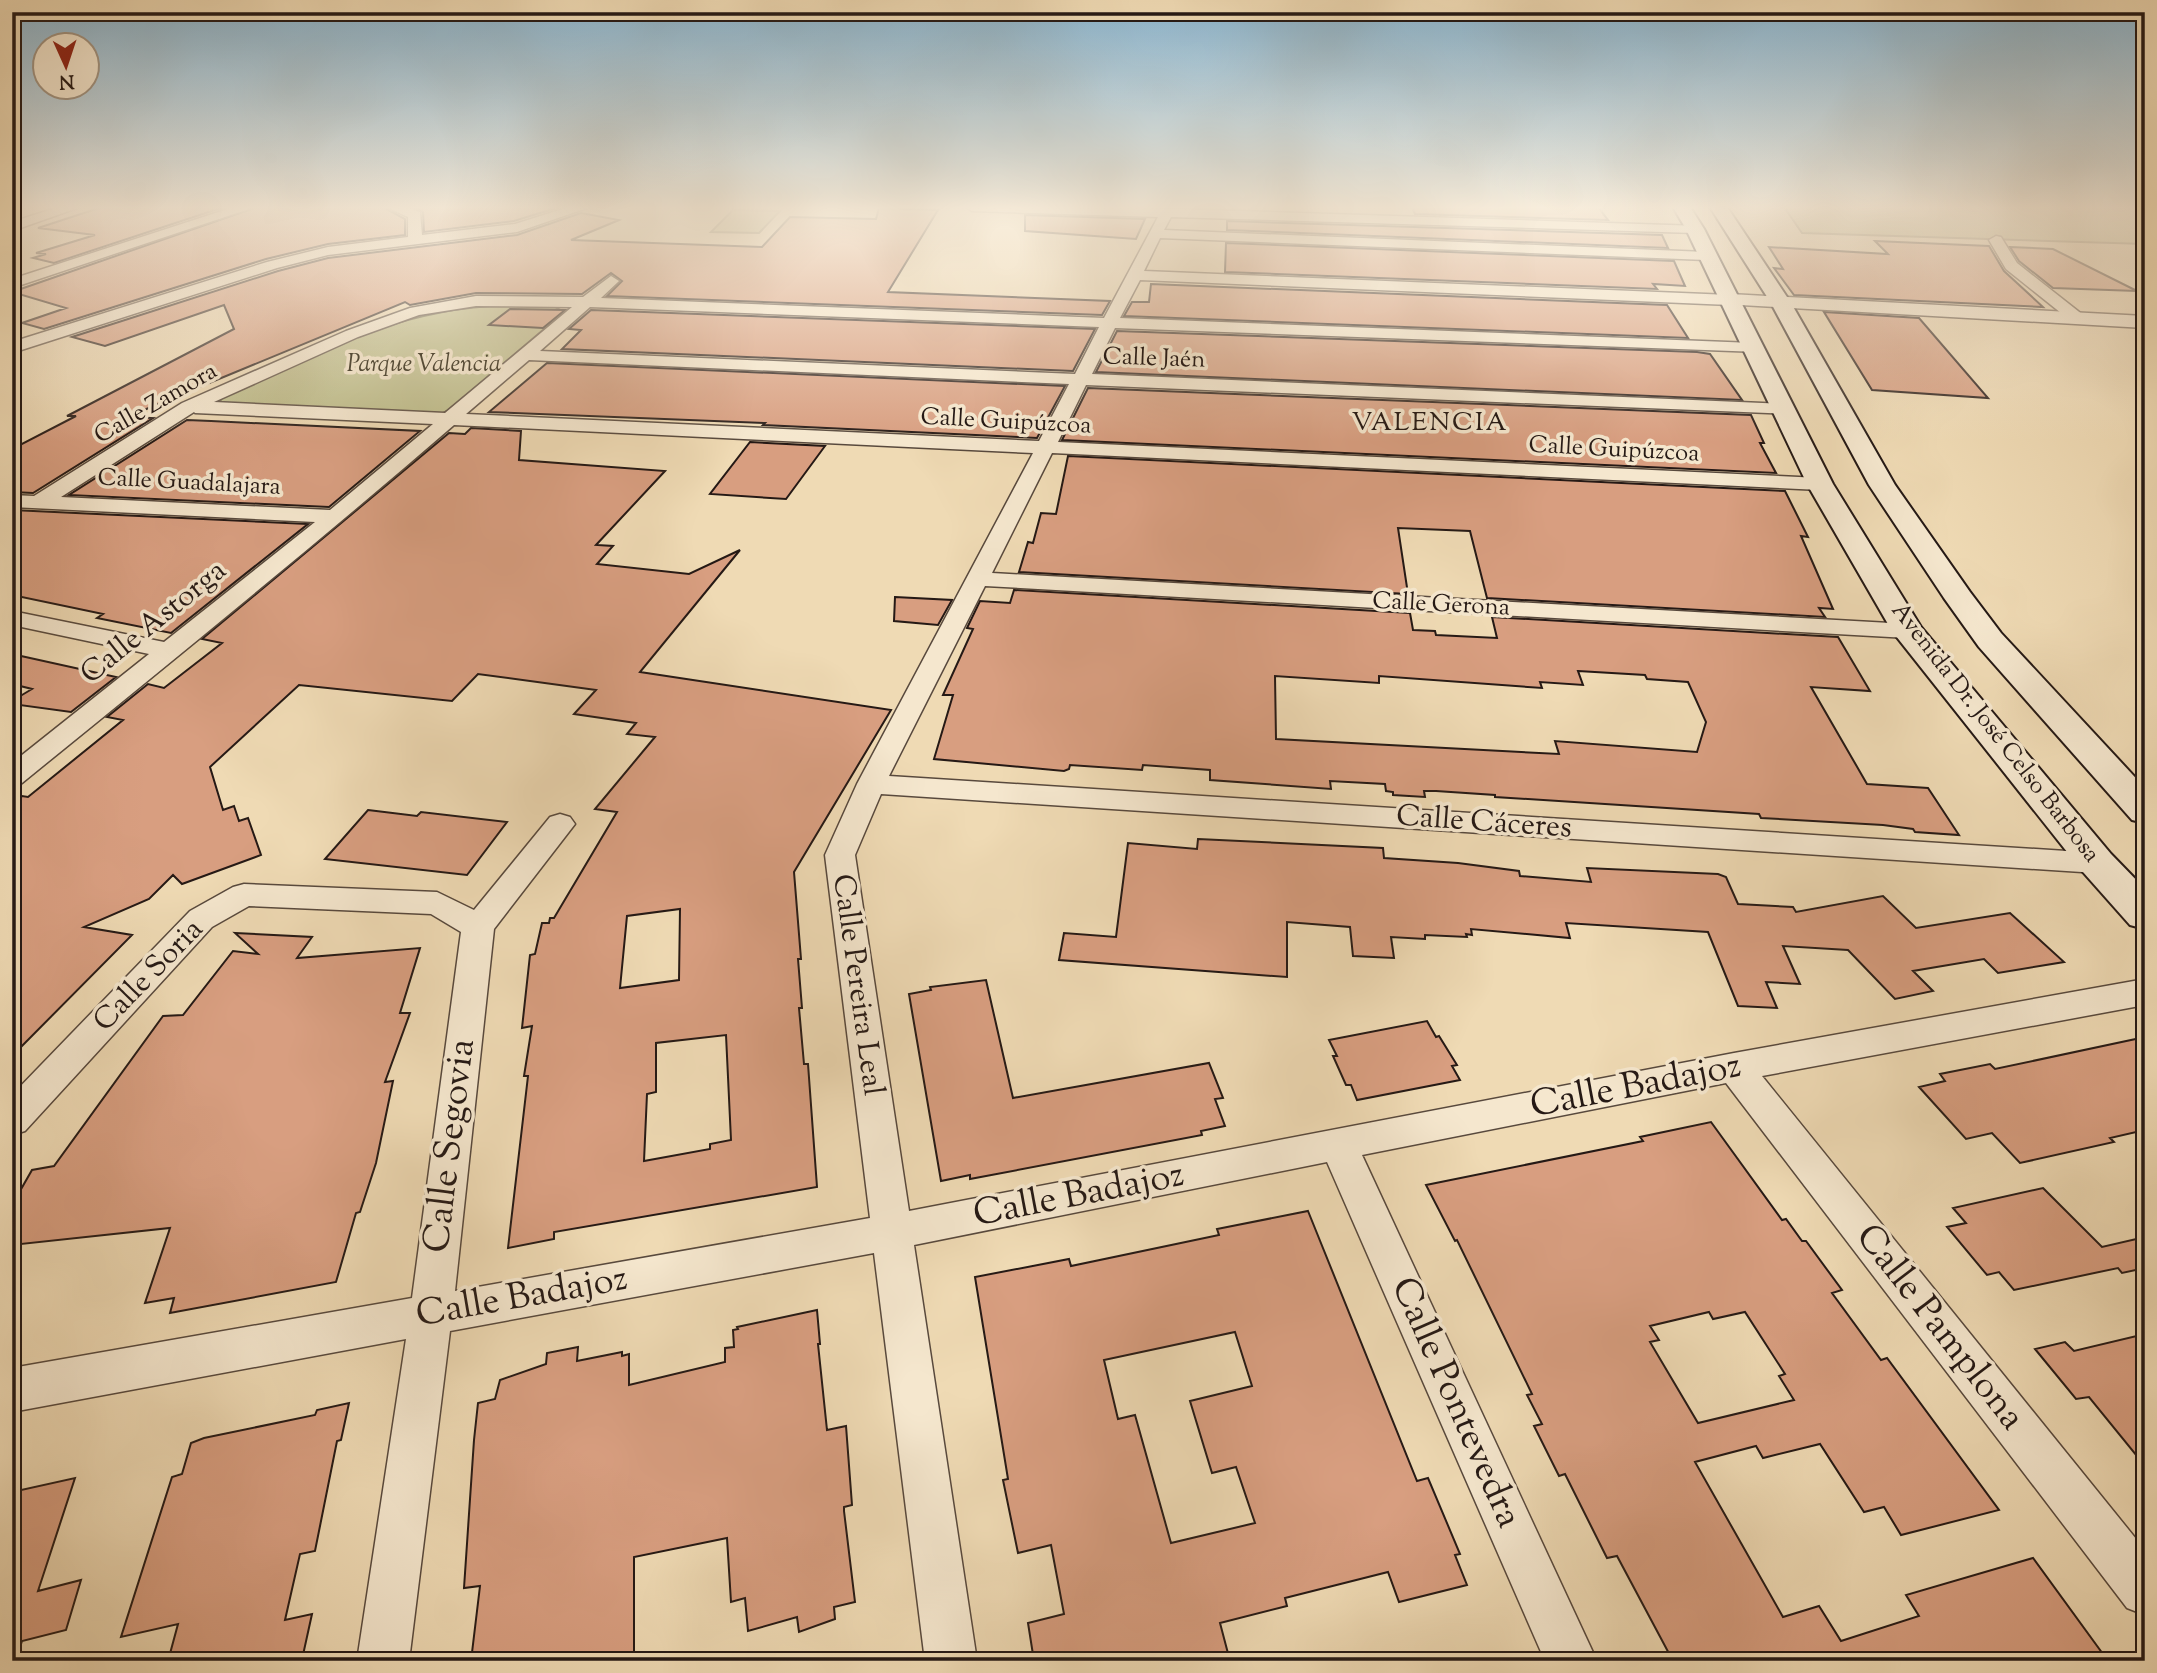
<svg xmlns="http://www.w3.org/2000/svg" width="2157" height="1673" font-family="'Sorts Mill Goudy',serif">
  <rect width="100%" height="100%" fill="#efdab4"/>
  <filter id="stains"><feTurbulence type="fractalNoise" baseFrequency=".00286" numOctaves="4"/><feColorMatrix values="0 0 0 0 .2 0 0 0 0 .09 0 0 0 0 .02 0 0 0 .5 -.17"/></filter>
  <radialGradient id="worn" r=".72"><stop offset=".6" stop-color="#630" stop-opacity="0"/><stop offset="1" stop-color="#630" stop-opacity=".3"/></radialGradient>
  <path fill="#bebe8a" stroke="#726c50" stroke-width="2" d="M 1784,207 L 2145,207 L 2145,244 L 1802,233 Z
    M 733,210 L 780,211 L 759,233 L 711,232 Z
    M 506,305 L 555,307 L 564,312 L 449,410 L 441,414 L 219,403 L 222,398 C 319,353 395,309 506,305 Z"/>
  <path fill="#d89e80" stroke="#251915" stroke-width="2" fill-rule="evenodd" d="M 102,207 L 224,207 L 54,263 L 33,258 L 46,254 L 36,253 L 95,235 L 38,228 Z
    M 257,207 L 383,207 L 405,219 L 405,235 L 328,244 L 266,259 L 44,329 L 22,323 L 66,308 L 12,292 Z
    M 415,207 L 550,207 L 556,208 L 514,221 L 424,232 L 423,212 Z
    M 1412,207 L 1598,207 L 1608,220 L 1415,214 Z
    M 879,208 L 938,210 L 888,292 L 1110,301 L 1102,315 L 607,296 L 622,281 L 611,273 L 582,294 L 476,293 L 410,305 L 405,302 L 127,417 L 153,418 L 33,493 L 12,492 L 12,449 L 76,416 L 67,416 L 234,329 L 224,305 L 105,346 L 72,337 L 278,271 L 328,258 L 517,235 L 581,213 L 619,220 L 571,240 L 762,247 L 790,217 L 876,219 Z
    M 1025,215 L 1145,219 L 1136,239 L 1025,231 Z
    M 1227,221 L 1662,235 L 1668,248 L 1227,230 Z
    M 1875,241 L 1989,246 L 2004,271 L 2043,307 L 1794,295 L 1774,268 L 1783,269 L 1769,247 L 1888,254 Z
    M 1226,243 L 1674,261 L 1685,286 L 1653,284 L 1657,289 L 1225,272 Z
    M 2010,247 L 2053,249 L 2137,291 L 2053,288 L 2019,261 Z
    M 1151,284 L 1667,305 L 1688,338 L 1124,316 L 1132,302 L 1149,302 Z
    M 510,309 L 565,310 L 543,328 L 489,325 Z
    M 591,310 L 1095,329 L 1073,371 L 562,349 L 581,330 L 569,329 Z
    M 1824,312 L 1919,318 L 1988,398 L 1872,390 Z
    M 1117,331 L 1697,352 L 1710,354 L 1742,400 L 1096,372 Z
    M 547,363 L 1065,386 L 1037,438 L 763,425 L 765,423 L 489,412 Z
    M 1088,388 L 1751,415 L 1764,443 L 1760,443 L 1776,473 L 1062,440 Z
    M 187,420 L 211,421 L 420,431 L 329,507 L 69,495 Z
    M 471,428 L 521,431 L 519,460 L 665,471 L 596,545 L 613,546 L 597,564 L 689,574 L 740,550 L 640,672 L 891,710 L 794,872 L 801,959 L 798,959 L 802,1008 L 799,1008 L 804,1064 L 808,1064 L 817,1187 L 554,1232 L 554,1239 L 508,1248 L 528,1076 L 524,1076 L 532,1026 L 522,1028 L 530,955 L 535,954 L 542,923 L 549,923 L 550,918 L 554,918 L 617,812 L 595,809 L 655,737 L 627,734 L 636,723 L 574,714 L 596,690 L 478,674 L 452,701 L 299,685 L 210,767 L 223,810 L 234,806 L 239,821 L 248,818 L 261,855 L 182,884 L 173,875 L 149,899 L 84,927 L 132,935 L 12,1056 L 12,804 L 22,796 L 28,797 L 123,720 L 107,717 L 148,684 L 164,688 L 222,643 L 202,639 L 449,433 L 465,434 ZM 680,909 L 679,980 L 620,988 L 627,916 ZM 726,1035 L 731,1140 L 710,1144 L 710,1149 L 644,1161 L 647,1094 L 656,1092 L 656,1043 Z
    M 750,442 L 825,446 L 786,499 L 710,494 Z
    M 1068,456 L 1785,491 L 1808,537 L 1801,536 L 1833,609 L 1819,608 L 1825,617 L 1487,598 L 1470,531 L 1398,528 L 1408,594 L 1019,572 L 1028,542 L 1033,543 L 1041,513 L 1056,514 Z
    M 12,510 L 308,524 L 171,633 L 97,618 L 103,614 L 12,595 Z
    M 1014,590 L 1410,613 L 1413,630 L 1435,631 L 1436,635 L 1497,638 L 1492,617 L 1838,637 L 1870,691 L 1811,687 L 1867,784 L 1928,788 L 1959,835 L 1915,832 L 1913,829 L 1883,825 L 1761,818 L 1759,814 L 1495,797 L 1495,795 L 1436,791 L 1424,791 L 1425,797 L 1393,795 L 1393,792 L 1386,791 L 1385,784 L 1330,781 L 1331,789 L 1210,780 L 1210,770 L 1143,765 L 1142,770 L 1070,765 L 1069,769 L 1064,771 L 934,759 L 953,695 L 943,695 L 973,629 L 967,628 L 980,601 L 1010,603 ZM 1578,671 L 1645,675 L 1647,679 L 1688,682 L 1706,722 L 1697,752 L 1555,741 L 1559,754 L 1276,739 L 1275,676 L 1379,683 L 1379,676 L 1542,688 L 1540,682 L 1583,685 Z
    M 895,597 L 952,600 L 938,625 L 894,621 Z
    M 12,654 L 116,677 L 71,712 L 12,704 L 12,701 L 32,689 L 12,684 Z
    M 368,810 L 417,816 L 421,812 L 507,822 L 467,875 L 325,859 Z
    M 1198,839 L 1383,848 L 1384,858 L 1458,863 L 1519,871 L 1520,876 L 1591,882 L 1587,868 L 1718,874 L 1726,877 L 1738,904 L 1793,907 L 1796,912 L 1883,896 L 1916,928 L 2010,913 L 2064,962 L 1998,973 L 1984,959 L 1913,971 L 1933,991 L 1895,999 L 1848,950 L 1783,946 L 1800,984 L 1766,982 L 1777,1008 L 1738,1006 L 1708,932 L 1566,923 L 1570,938 L 1471,929 L 1472,935 L 1466,934 L 1467,937 L 1425,935 L 1425,939 L 1391,937 L 1394,958 L 1353,956 L 1350,927 L 1287,922 L 1287,977 L 1059,960 L 1064,933 L 1116,937 L 1128,843 L 1197,849 Z
    M 235,933 L 312,937 L 297,958 L 420,948 L 400,1013 L 410,1013 L 385,1082 L 393,1081 L 376,1163 L 360,1212 L 356,1213 L 336,1282 L 170,1313 L 174,1298 L 145,1303 L 170,1228 L 12,1245 L 12,1205 L 32,1170 L 54,1166 L 163,1016 L 183,1015 L 233,951 L 258,954 Z
    M 986,980 L 1013,1098 L 1209,1063 L 1223,1098 L 1215,1099 L 1225,1126 L 1201,1131 L 1202,1135 L 970,1179 L 970,1175 L 941,1181 L 909,994 L 931,990 L 930,987 Z
    M 1427,1021 L 1436,1037 L 1439,1036 L 1457,1065 L 1452,1066 L 1460,1080 L 1357,1100 L 1351,1085 L 1346,1085 L 1333,1056 L 1337,1056 L 1329,1040 Z
    M 2145,1037 L 2145,1130 L 2110,1138 L 2114,1142 L 2020,1163 L 1992,1133 L 1966,1139 L 1919,1087 L 1945,1081 L 1940,1074 L 1990,1064 L 1995,1069 Z
    M 1711,1122 L 1782,1220 L 1786,1219 L 1802,1241 L 1806,1241 L 1842,1290 L 1832,1293 L 1881,1360 L 1887,1358 L 1999,1510 L 1901,1535 L 1884,1507 L 1864,1512 L 1820,1444 L 1763,1458 L 1756,1446 L 1695,1462 L 1783,1617 L 1819,1606 L 1841,1641 L 1919,1616 L 1906,1595 L 2033,1558 L 2108,1661 L 1673,1661 L 1617,1556 L 1607,1558 L 1565,1474 L 1559,1476 L 1534,1426 L 1542,1424 L 1527,1395 L 1532,1394 L 1457,1240 L 1455,1241 L 1426,1185 L 1643,1141 L 1640,1137 ZM 1709,1312 L 1713,1319 L 1745,1312 L 1785,1374 L 1779,1376 L 1794,1400 L 1698,1423 L 1650,1342 L 1659,1340 L 1650,1326 Z
    M 2043,1188 L 2102,1247 L 2145,1237 L 2145,1268 L 2122,1273 L 2118,1268 L 2014,1290 L 1999,1272 L 1987,1275 L 1947,1227 L 1966,1223 L 1953,1208 Z
    M 1308,1211 L 1417,1481 L 1428,1478 L 1460,1554 L 1455,1555 L 1467,1585 L 1399,1602 L 1388,1572 L 1285,1598 L 1287,1606 L 1220,1623 L 1230,1661 L 1034,1661 L 1028,1623 L 1064,1614 L 1051,1545 L 1018,1553 L 1003,1480 L 1008,1479 L 975,1277 L 1069,1259 L 1071,1266 L 1219,1235 L 1217,1229 ZM 1235,1332 L 1252,1386 L 1190,1401 L 1212,1473 L 1236,1467 L 1255,1523 L 1171,1543 L 1135,1415 L 1118,1419 L 1104,1360 Z
    M 817,1310 L 820,1344 L 818,1344 L 827,1430 L 846,1426 L 852,1505 L 844,1507 L 844,1511 L 855,1602 L 834,1607 L 835,1619 L 799,1632 L 797,1617 L 748,1631 L 745,1598 L 731,1602 L 727,1538 L 634,1557 L 634,1661 L 471,1661 L 480,1586 L 464,1588 L 474,1440 L 478,1403 L 495,1399 L 500,1380 L 546,1364 L 547,1353 L 578,1347 L 577,1361 L 622,1352 L 622,1356 L 629,1354 L 629,1385 L 725,1362 L 725,1348 L 734,1347 L 733,1330 L 738,1329 L 737,1327 Z
    M 2145,1334 L 2145,1466 L 2089,1397 L 2076,1399 L 2035,1349 L 2065,1342 L 2074,1351 Z
    M 349,1403 L 341,1440 L 337,1441 L 315,1551 L 300,1554 L 285,1620 L 312,1614 L 303,1655 L 293,1658 L 293,1661 L 168,1661 L 178,1624 L 121,1637 L 172,1477 L 182,1474 L 191,1443 L 204,1438 L 315,1415 L 317,1410 Z
    M 75,1478 L 38,1591 L 81,1580 L 66,1630 L 22,1641 L 18,1653 L 12,1652 L 12,1492 Z"/>
  <g fill="none" stroke-linecap="round" stroke-linejoin="round">
    <g stroke="#58493d" stroke-width="3">
      <path id="minor" d="M 59,207 L 80,207 L 12,231 L 12,222 Z
        M 234,207 L 255,207 L 12,288 L 12,279 Z
        M 386,207 L 406,207 L 420,212 L 422,235 L 515,224 L 569,207 L 590,207 L 517,232 L 328,255 L 277,268 L 12,353 L 12,342 L 267,262 L 328,247 L 408,237 L 408,217 Z
        M 966,207 L 1117,207 L 1700,226 L 1702,229 L 1695,233 L 1171,217 L 1164,230 L 1706,252 L 1713,256 L 1706,260 L 1160,238 L 1144,271 L 1730,295 L 1738,300 L 1730,305 L 1140,280 L 1120,318 L 1753,343 L 1759,344 L 1761,348 L 1759,352 L 1115,328 L 1092,374 L 1783,404 L 1792,410 L 1790,414 L 1086,385 L 1058,442 L 1820,478 L 1827,480 L 1830,484 L 1827,488 L 1820,490 L 1052,453 L 992,573 L 1908,624 L 1917,626 L 1920,631 L 1917,636 L 1908,638 L 985,586 L 889,776 L 2097,853 L 2108,856 L 2112,863 L 2108,870 L 2097,873 L 881,794 L 855,855 L 909,1211 L 1734,1053 L 2145,979 L 2145,1005 L 1762,1076 L 2145,1550 L 2145,1615 L 2127,1608 L 1726,1083 L 1362,1155 L 1597,1661 L 1545,1661 L 1327,1162 L 914,1245 L 977,1661 L 925,1661 L 874,1253 L 450,1331 L 409,1661 L 357,1661 L 406,1339 L 12,1412 L 12,1368 L 412,1298 L 461,932 L 431,914 L 249,906 L 212,927 L 25,1131 L 12,1135 L 12,1095 L 190,911 L 233,887 L 244,884 L 437,892 L 474,910 L 550,817 L 560,814 L 570,817 L 575,824 L 494,929 L 455,1291 L 870,1218 L 825,855 L 857,784 L 1033,453 L 454,425 C 312,548 167,665 22,783 L 12,786 L 12,763 L 149,654 L 12,625 L 12,611 L 164,642 L 315,522 L 12,507 L 12,495 L 34,496 L 182,403 L 346,331 L 410,308 L 476,296 L 583,297 L 611,276 L 619,281 L 601,298 L 1104,318 L 1158,217 L 972,211 ZM 476,306 L 572,307 L 445,413 L 214,402 L 358,337 L 419,315 ZM 590,307 L 1099,327 L 1075,374 L 540,351 ZM 529,360 L 1069,384 L 1039,441 L 466,414 ZM 194,412 L 195,413 L 433,424 L 330,510 L 61,497 Z
        M 1996,236 L 2001,237 L 2017,263 L 2083,315 L 2085,318 L 2083,321 L 2071,321 L 2006,269 L 1989,240 Z"/>
    </g>
    <g stroke="#58493d" stroke-width="3">
      <path id="tertiary" d="M 1730,294 L 2145,316 L 2145,328 L 1723,304 L 1720,300 Z"/>
    </g>
    <g stroke="#251915" stroke-width="4">
      <path id="secondary" d="M 1673,207 L 1690,207 L 1704,229 L 1833,484 L 1921,627 L 2111,854 L 2145,889 L 2145,929 L 2130,925 L 2083,872 L 1892,631 L 1807,484 L 1686,229 Z
        M 1710,207 L 1727,207 L 1791,303 L 1895,485 L 1970,592 L 2001,633 L 2145,788 L 2145,823 L 2132,820 L 1979,647 L 1944,598 L 1869,485 L 1771,303 Z"/>
    </g>
    <use href="#minor" fill="#f5e7ce" fill-rule="evenodd"/>
    <use href="#tertiary" fill="#f5e7ce" fill-rule="evenodd"/>
    <use href="#secondary" fill="#f5e7ce" fill-rule="evenodd"/>
  </g>
  <linearGradient id="sky" x2="0" y2="1"><stop stop-color="#89b6d2"/><stop offset="0.47" stop-color="#f8eedd"/><stop offset="1" stop-color="#f8eedd" stop-opacity="0"/></linearGradient>
  <rect width="2157" height="442" fill="url(#sky)"/>
  <g text-anchor="middle" dominant-baseline="central" stroke-width="7" stroke-linejoin="round" paint-order="stroke">
    <g font-size="24" fill="#251915" stroke="#f5e7ce">
      <text transform="translate(1154 359) rotate(2)">Calle Jaén</text>
      <text transform="translate(156 404) rotate(-30)">Calle Zamora</text>
      <text transform="translate(1006 422) rotate(3)">Calle Guipúzcoa</text>
      <text transform="translate(1614 450) rotate(3)">Calle Guipúzcoa</text>
      <text transform="translate(189 483) rotate(3)">Calle Guadalajara</text>
      <text transform="translate(1441 605) rotate(3)">Calle Gerona</text>
      <text transform="translate(1995 733) rotate(52)">Avenida Dr. José Celso Barbosa</text>
    </g>
    <g font-size="24" font-style="italic" fill="#534b38" stroke="#f5e7ce">
      <text x="424" y="365">Parque Valencia</text>
    </g>
    <g font-size="26" letter-spacing="2" fill="#251915" stroke="#f5e7ce">
      <text x="1430" y="423">VALENCIA</text>
    </g>
    <g font-size="30" fill="#251915" stroke="#f5e7ce">
      <text transform="translate(154 623) rotate(-39)">Calle Astorga</text>
      <text transform="translate(1484 823) rotate(4)">Calle Cáceres</text>
      <text transform="translate(149 976) rotate(-46)">Calle Soria</text>
      <text transform="translate(857 985) rotate(82)">Calle Pereira Leal</text>
    </g>
    <g font-size="37" fill="#251915" stroke="#f5e7ce">
      <text transform="translate(1636 1087) rotate(-11)">Calle Badajoz</text>
      <text transform="translate(451 1146) rotate(-83)">Calle Segovia</text>
      <text transform="translate(1079 1196) rotate(-11)">Calle Badajoz</text>
      <text transform="translate(522 1298) rotate(-10)">Calle Badajoz</text>
      <text transform="translate(1939 1328) rotate(52)">Calle Pamplona</text>
      <text transform="translate(1455 1403) rotate(66)">Calle Pontevedra</text>
    </g>
  </g>
  <rect width="2157" height="1673" fill="none" stroke="#efdab4" stroke-width="42"/>
  <rect x="14" y="14" width="2129" height="1645" fill="none" stroke="#251915" stroke-width="3.5"/>
  <rect x="21" y="21" width="2115" height="1631" fill="none" stroke="#251915" stroke-width="2"/>
  <g transform="translate(66 66) rotate(177)"><circle r="33" fill="#f5e7ce" stroke="#a29584" stroke-width="2"/>
  <path d="M0-5L12 26L0 18L-12 26Z" fill="#8f2418"/>
  <text y="-10" font-size="19" font-weight="bold" text-anchor="middle" fill="#251915">N</text>
  </g>
  <rect width="100%" height="100%" filter="url(#stains)"/>
  <rect width="100%" height="100%" fill="url(#worn)"/>
</svg>
